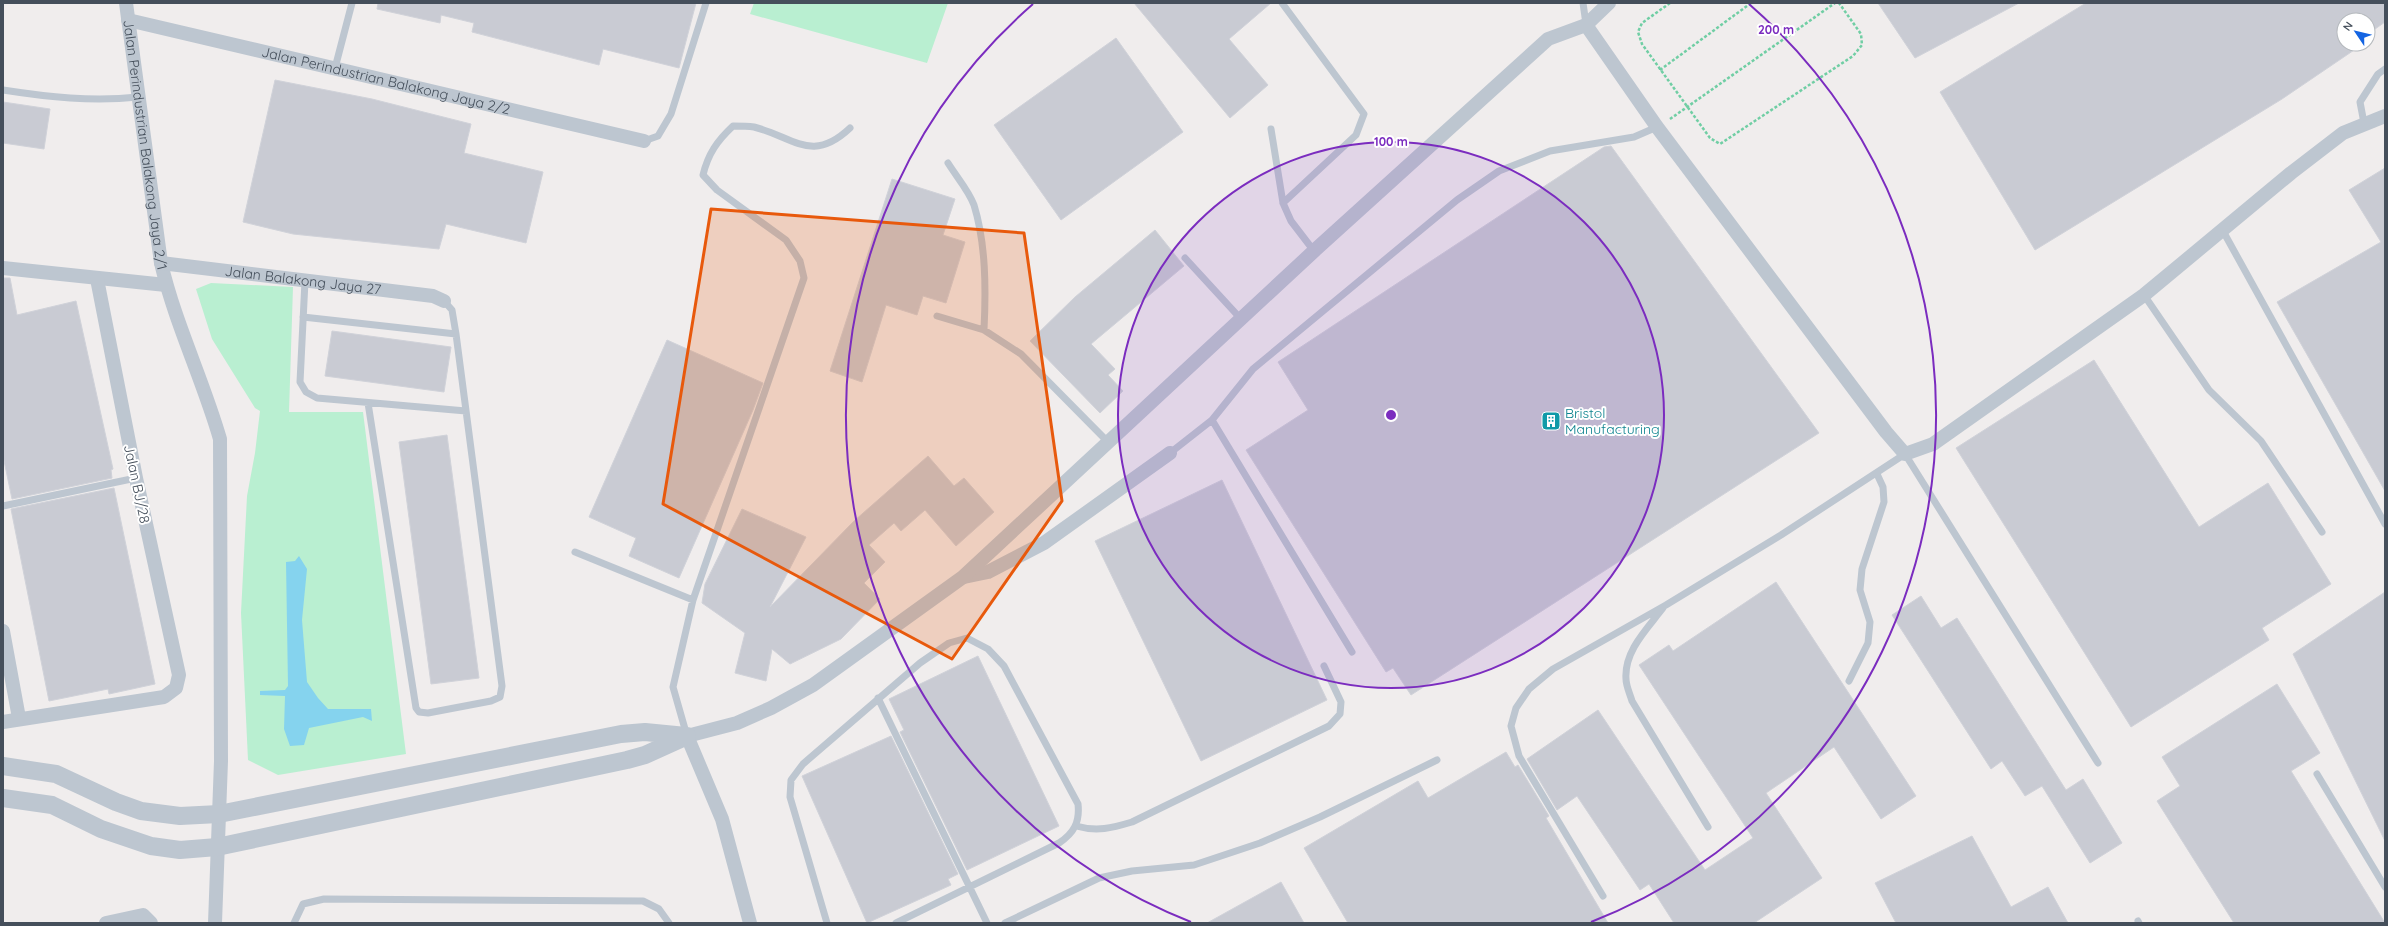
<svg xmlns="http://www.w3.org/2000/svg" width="2388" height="926" font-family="Quicksand,sans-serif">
  <rect width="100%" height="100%" fill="#f0eded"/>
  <path fill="#b9efd1" d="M 754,3 L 948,3 L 927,63 L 750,14 Z
    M 211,283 L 293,287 L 289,412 L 363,412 L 406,754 L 278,775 L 248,760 L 241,613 L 247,496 L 255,453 L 260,411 L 255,408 L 212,339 L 196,289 Z"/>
  <path fill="#85d3ee" d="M 299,556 L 307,569 L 302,620 L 307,682 L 318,698 L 328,709 L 371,709 L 372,721 L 363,717 L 309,728 L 304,745 L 290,746 L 284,729 L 285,696 L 260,695 L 260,691 L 285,690 L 288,686 L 286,562 L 295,561 Z"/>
  <path fill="#c9cbd3" stroke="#d0d2d9" d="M 378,3 L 696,3 L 679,68 L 603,49 L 599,65 L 472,32 L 474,23 L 441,15 L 440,23 L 377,9 Z
    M 1134,3 L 1271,3 L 1229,39 L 1268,85 L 1230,118 Z
    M 1878,3 L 2019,3 L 1915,58 Z
    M 2086,3 L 2385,3 L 2385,22 L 2368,34 L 2368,20 L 2344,20 L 2344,44 L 2363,44 L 2282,99 L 2035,250 L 1940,92 Z
    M 1116,38 L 1183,132 L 1061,220 L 994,125 Z
    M 275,80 L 372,99 L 471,124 L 464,153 L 543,172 L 526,243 L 446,224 L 439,249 L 293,234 L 243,222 Z
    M 3,102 L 50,109 L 44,149 L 3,143 Z
    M 1611,146 L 1819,433 L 1411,695 L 1393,668 L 1386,672 L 1246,450 L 1308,410 L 1278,362 L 1604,147 Z
    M 2385,168 L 2385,491 L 2277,302 L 2381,242 L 2349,190 Z
    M 892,179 L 955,199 L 943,235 L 965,242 L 946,303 L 923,296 L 917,315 L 886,305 L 862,382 L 830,371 Z
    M 1155,230 L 1184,266 L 1091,344 L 1115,369 L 1108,375 L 1123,391 L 1100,413 L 1030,341 L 1075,297 Z
    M 3,278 L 10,278 L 17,315 L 76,301 L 113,469 L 111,470 L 112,478 L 12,499 L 3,456 Z
    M 332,331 L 451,347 L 444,392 L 325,376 Z
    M 667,340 L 763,383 L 753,410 L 679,578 L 629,556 L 636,538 L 589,517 Z
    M 2094,360 L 2199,527 L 2268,483 L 2331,584 L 2262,628 L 2269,640 L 2131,727 L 1956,448 Z
    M 447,435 L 479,678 L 431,684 L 399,442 Z
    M 928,456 L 954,486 L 964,478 L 994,512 L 956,546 L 925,510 L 901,531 L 894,523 L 869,545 L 885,562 L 864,583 L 880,599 L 841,639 L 790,664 L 772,649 L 766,681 L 735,673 L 745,633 L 702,603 L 705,584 L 742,509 L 806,537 L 770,607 L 854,521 Z
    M 1222,480 L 1327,700 L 1201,761 L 1095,541 Z
    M 114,488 L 155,684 L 109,694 L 108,689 L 49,701 L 11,509 Z
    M 1776,582 L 1916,796 L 1881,819 L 1834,747 L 1766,793 L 1822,878 L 1754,923 L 1674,923 L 1649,884 L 1640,890 L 1577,796 L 1557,810 L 1527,759 L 1598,710 L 1705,870 L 1753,838 L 1639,665 L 1669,645 L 1673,651 Z
    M 2385,592 L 2385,841 L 2293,654 Z
    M 1921,596 L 1941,628 L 1957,618 L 2066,790 L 2083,779 L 2122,843 L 2090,863 L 2042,786 L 2025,796 L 2002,761 L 1991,769 L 1892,615 Z
    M 978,656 L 1059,826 L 967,870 L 900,732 L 904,730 L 889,699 Z
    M 2277,684 L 2320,753 L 2291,771 L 2385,923 L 2234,923 L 2157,801 L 2180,786 L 2162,757 Z
    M 891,736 L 958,874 L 948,879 L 951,885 L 867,923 L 802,776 Z
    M 1506,752 L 1515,767 L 1518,765 L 1549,816 L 1546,818 L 1608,923 L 1348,923 L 1304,848 L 1418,781 L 1428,798 Z
    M 1972,836 L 2011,907 L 2048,887 L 2068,923 L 1896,923 L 1875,883 Z
    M 1281,882 L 1304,923 L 1207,923 Z"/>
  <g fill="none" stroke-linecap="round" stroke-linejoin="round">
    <path stroke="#70cea4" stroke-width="2.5" stroke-dasharray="3 2" stroke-linecap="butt" d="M 1670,3 L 1642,23 L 1638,32 L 1642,44 L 1710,138 L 1720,144 L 1853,56 L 1862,45 L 1861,34 L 1839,3
      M 1660,70 L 1751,3
      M 1670,119 L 1835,3"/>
    <path stroke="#bdc6d0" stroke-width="7" d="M 1282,3 L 1364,114 L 1356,135 L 1283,203
      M 1583,3 L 1586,24
      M 335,68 L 352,3
      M 3,90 C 48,97 92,102 138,97
      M 2364,123 L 2360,102 L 2378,74 L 2385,69
      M 1271,129 L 1283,203 L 1291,221 L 1314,251
      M 644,141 L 658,136 L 671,114 L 706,3
      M 948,163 C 956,176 969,191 974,205 C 986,244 986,289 984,330
      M 2223,231 L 2385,524
      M 1185,258 L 1241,319
      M 305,281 L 300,382 L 306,392 L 317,398 L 466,411
      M 2144,295 L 2209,390 L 2261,441 L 2322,532
      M 937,316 L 984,330 L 1021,354 L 1107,441
      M 303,317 L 456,334
      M 368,403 L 416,708 L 419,712 L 428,713 L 491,701 L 500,697 L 502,686 L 456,334 L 452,310 L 444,301
      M 1212,420 L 1253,369 L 1457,200 L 1499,171 L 1550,151 L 1634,137 L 1657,127
      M 1170,453 L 1212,420 L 1352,652
      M 3,506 L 136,478
      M 575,552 L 693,600
      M 1663,608 C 1647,629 1624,651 1626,679 C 1626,686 1630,694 1632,701 L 1708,827
      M 1849,681 L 1868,643 L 1870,622 L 1860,590 L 1862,569 L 1884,502 L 1883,487 L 1877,474
      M 878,698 L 987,923
      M 687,736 L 673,687 L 693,600 L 804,278 L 800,261 L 786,240 L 717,190 L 703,175 C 708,154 717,141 733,126 C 739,126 747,126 754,127 C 794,137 812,164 850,128
      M 2317,774 L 2385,887
      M 1076,826 C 1097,832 1112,828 1132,822 L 1329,726 L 1340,714 L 1341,702 L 1324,666
      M 1603,896 L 1519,756 L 1511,726 L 1516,708 L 1529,689 L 1553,669 L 1666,605 L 1781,535 L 1905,454 L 2098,763
      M 2138,921 L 2139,923
      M 294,923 L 303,904 L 324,899 L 643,901 L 659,909 L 669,923
      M 827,923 L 790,797 L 791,780 L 803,764 L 920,663 L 949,643 L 967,638 L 988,649 L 1004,666 L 1078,804 C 1080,822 1074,833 1059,843 L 896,923
      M 1005,923 L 1099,878 L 1132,871 L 1194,865 L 1260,843 L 1320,817 L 1437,760"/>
    <g stroke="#bdc6d0" stroke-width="14">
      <path id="s1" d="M 126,3 L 161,263 C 175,323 203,380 220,439 L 221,761 L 215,923"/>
      <path id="s2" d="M 128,20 L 644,141"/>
      <path d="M 1586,25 L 1657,127 L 1886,432 L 1905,454 L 1933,444 L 2144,295 L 2291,173 L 2343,133 L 2385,116"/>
      <path id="s3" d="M 161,263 L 433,296 L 444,301"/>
      <path d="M 3,268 L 166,285"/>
      <path d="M 964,577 L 988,572 L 1044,543 L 1170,453"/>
      <path d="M 3,631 L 19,718"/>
      <path d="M 3,722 L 164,697 L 176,688 L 179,675 L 136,478 L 97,279"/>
      <path d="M 106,923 L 143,915 L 151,923"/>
      <path d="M 750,923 L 722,819 L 687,736 L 737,723 L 771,708 L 813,685 L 963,577 L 1314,251 L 1548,39 L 1586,25 L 1609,3"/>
    </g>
    <path stroke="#bdc6d0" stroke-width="18" d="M 3,766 L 56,774 L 116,802 L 141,811 L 180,816 L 219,814 L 621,734 L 645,732 L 686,736
      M 3,798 L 52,805 L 101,829 L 151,846 L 180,850 L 217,847 L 627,760 L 645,755 L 687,736"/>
  </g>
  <path fill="#e8590c" fill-opacity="0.2" stroke="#e8590c" stroke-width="3" stroke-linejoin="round" d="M 711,209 L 1024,233 L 1062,501 L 952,659 L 663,504 Z"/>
  <circle cx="1391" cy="415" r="273" fill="#7b2cbf" fill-opacity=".12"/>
  <g fill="none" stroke="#7b2cbf" stroke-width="2">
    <circle cx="1391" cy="415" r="273"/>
    <path d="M1191 922A545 545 0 0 1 1033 4M1749 4A545 545 0 0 1 1591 922"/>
  </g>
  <defs>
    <g id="building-square" transform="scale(1)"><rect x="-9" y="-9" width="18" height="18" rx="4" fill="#0f9aa8" stroke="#fff"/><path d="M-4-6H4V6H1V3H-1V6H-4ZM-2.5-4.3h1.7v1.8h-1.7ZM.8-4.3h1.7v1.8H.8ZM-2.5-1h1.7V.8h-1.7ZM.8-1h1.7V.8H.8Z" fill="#fff"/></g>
  </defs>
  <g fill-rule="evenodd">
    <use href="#building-square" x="1551" y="421"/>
  </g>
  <g text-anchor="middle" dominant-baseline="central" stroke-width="4" stroke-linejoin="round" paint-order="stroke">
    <g font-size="14" fill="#454f5b" stroke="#fff">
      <text stroke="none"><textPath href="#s2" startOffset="265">Jalan Perindustrian Balakong Jaya 2/2</textPath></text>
      <text stroke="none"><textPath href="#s1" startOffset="143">Jalan Perindustrian Balakong Jaya 2/1</textPath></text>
      <text stroke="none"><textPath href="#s3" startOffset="143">Jalan Balakong Jaya 27</textPath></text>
      <text transform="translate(137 484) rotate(78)">Jalan BJ/28</text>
    </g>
    <g font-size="14" fill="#0d838f" stroke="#fff" text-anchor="start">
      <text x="1565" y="413">Bristol<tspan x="1565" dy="16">Manufacturing</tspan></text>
    </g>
  </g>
  <circle cx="1391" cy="415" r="6" fill="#7b2cbf" stroke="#fff" stroke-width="2"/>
  <g font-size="12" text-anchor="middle" font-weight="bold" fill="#7b2cbf" stroke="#fff" stroke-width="4" stroke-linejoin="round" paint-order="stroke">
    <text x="1776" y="34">200 m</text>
    <text x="1391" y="146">100 m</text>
  </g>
  <rect width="2388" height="926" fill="none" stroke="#454f5b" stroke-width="8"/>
  <g transform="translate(2356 32) rotate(305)"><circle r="19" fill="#ffffff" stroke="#b5b9bd"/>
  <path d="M0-3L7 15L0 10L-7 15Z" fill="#1464e2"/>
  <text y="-6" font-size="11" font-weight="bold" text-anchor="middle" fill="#454f5b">N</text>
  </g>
</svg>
